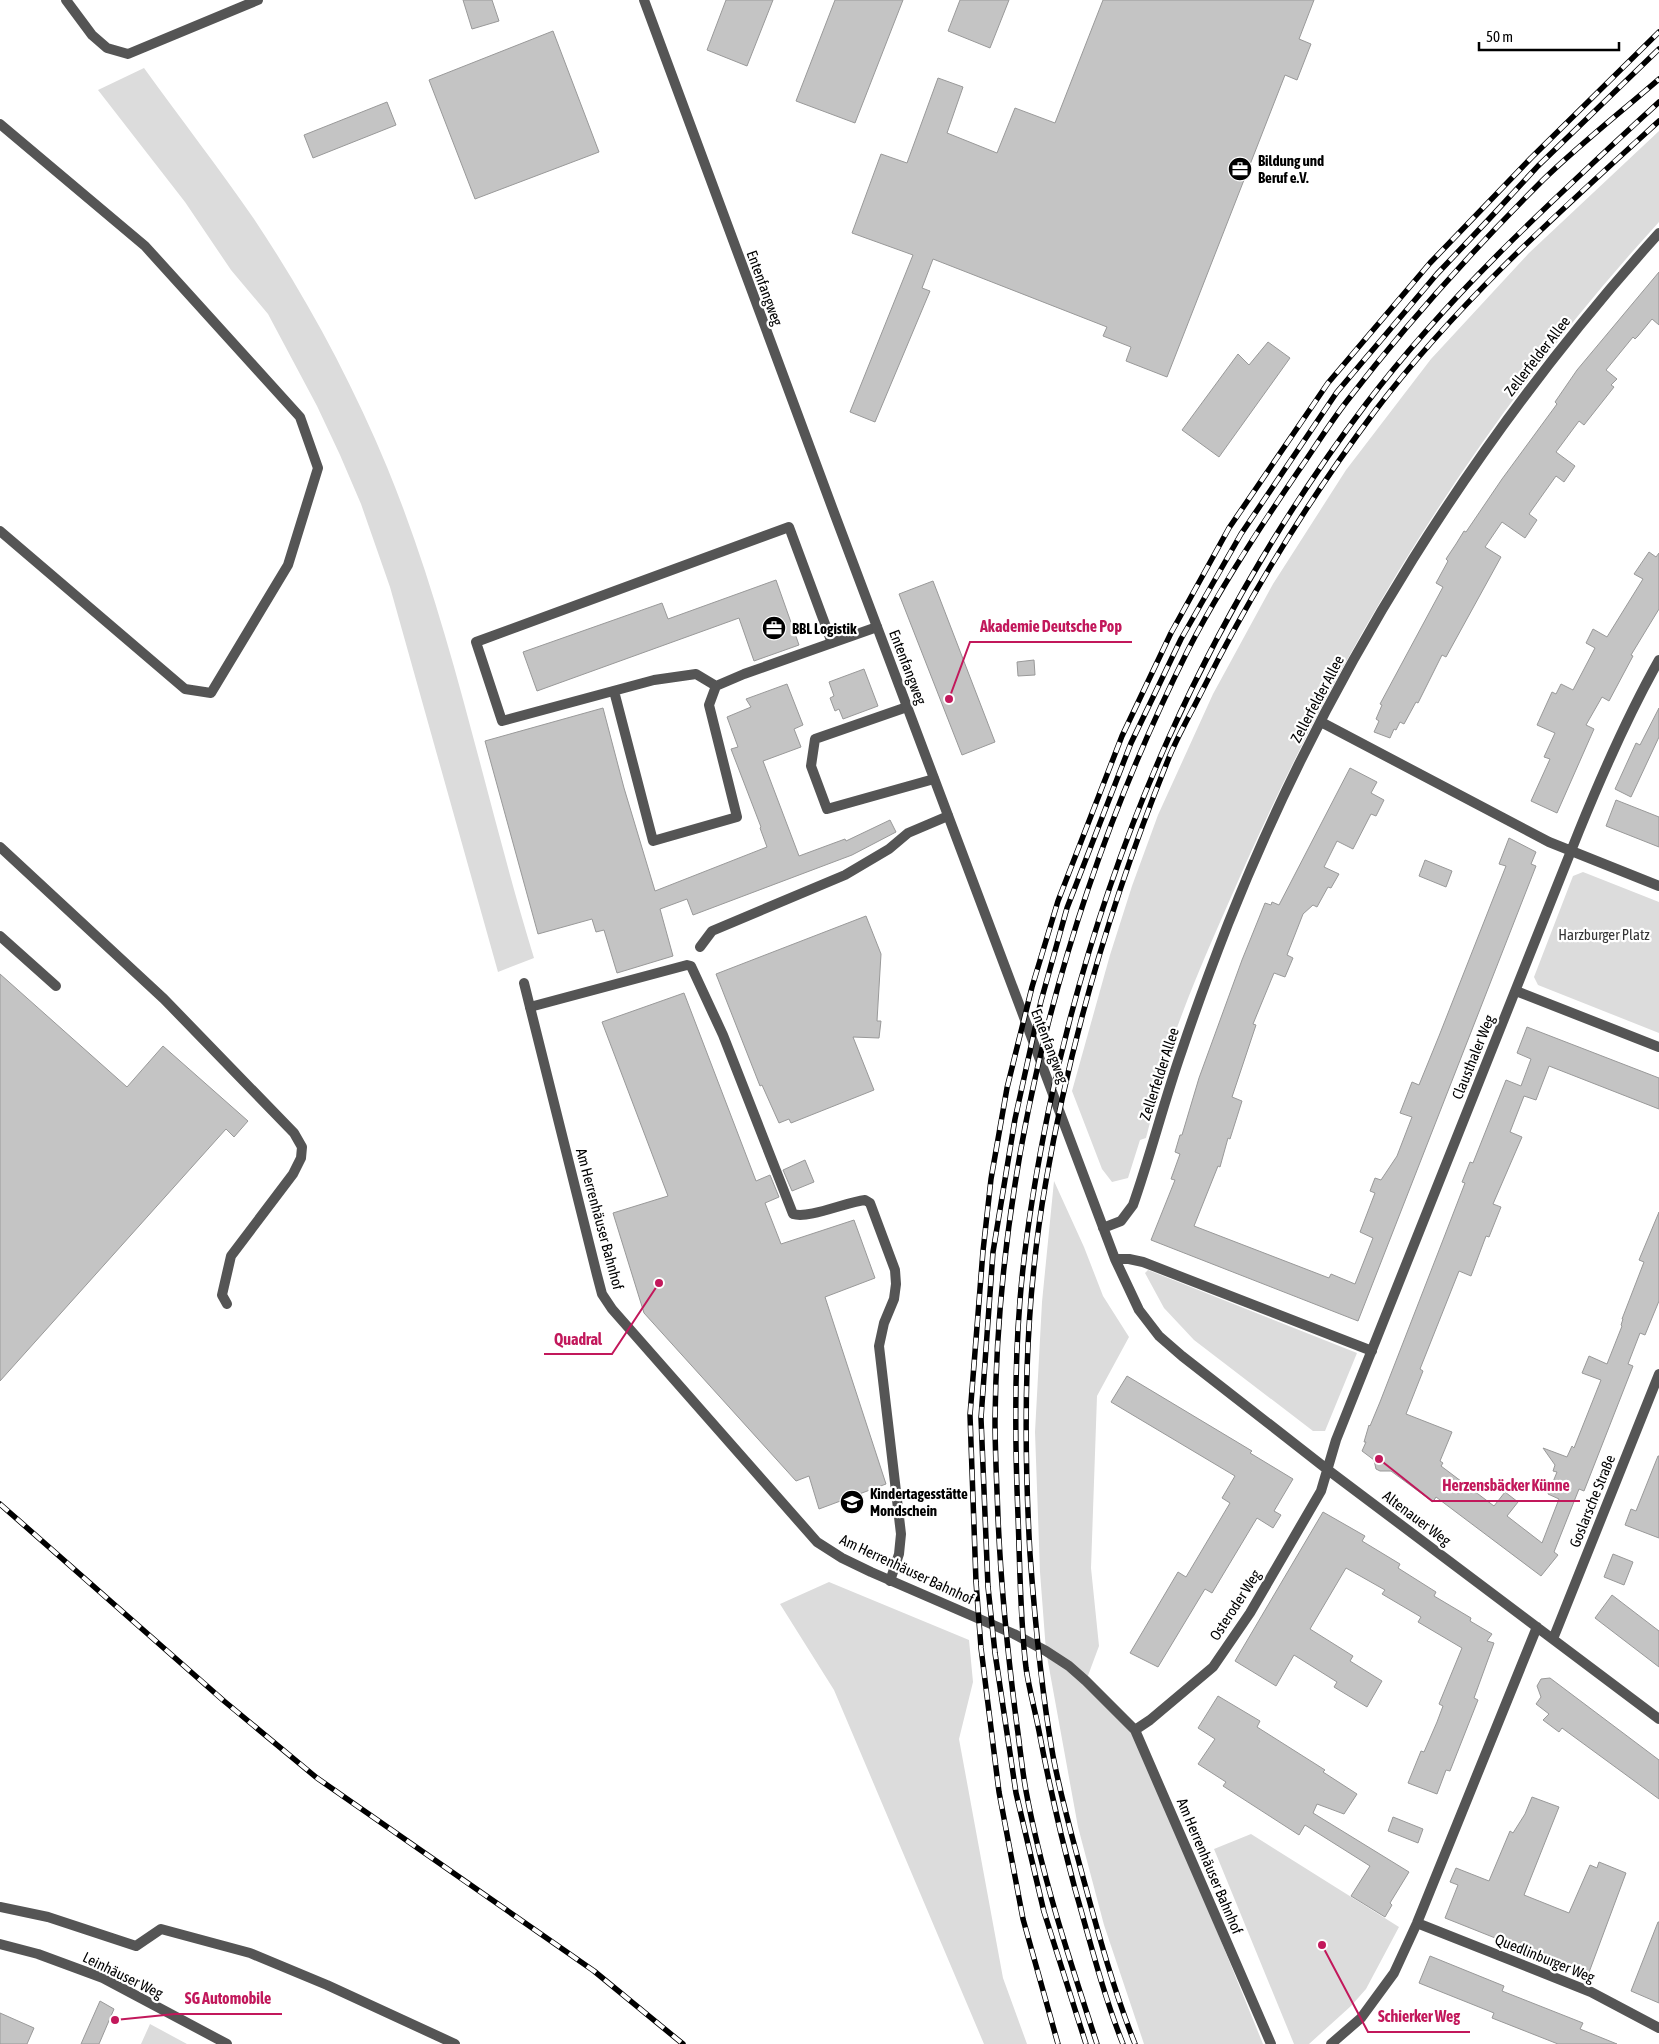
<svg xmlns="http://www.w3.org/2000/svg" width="1659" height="2044" font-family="'Asap Condensed',sans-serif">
  <rect width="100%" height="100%" fill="#fff"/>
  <path fill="#dcdcdc" d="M 144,68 C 180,118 219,168 254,219 C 306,297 351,380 387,467 C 452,625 484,795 534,958 L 498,972 L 390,587 L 361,504 L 340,455 L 317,406 L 268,314 L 231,270 L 185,202 L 98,90 Z
    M 1659,131 L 1659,222 C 1486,411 1350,630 1246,863 C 1221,920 1195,977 1174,1036 C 1163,1069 1155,1104 1146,1138 L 1140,1140 L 1128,1178 L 1112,1182 L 1102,1169 L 1072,1091 L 1110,955 L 1132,886 L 1158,815 L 1213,694 L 1273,584 L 1346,470 L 1431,359 L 1529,253 Z
    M 1583,872 L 1659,902 L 1659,1033 L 1538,985 L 1534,977 L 1573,876 Z
    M 1054,1181 L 1084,1247 L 1103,1296 L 1129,1337 L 1097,1396 L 1091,1568 L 1099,1646 L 1086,1681 L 1135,1730 L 1263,2044 L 1144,2044 L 1104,1925 L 1078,1827 L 1046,1651 L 1040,1572 L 1035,1432 L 1042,1302 Z
    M 1148,1270 L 1357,1353 L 1325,1431 L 1313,1431 L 1194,1340 L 1164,1308 L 1145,1273 Z
    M 829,1582 L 969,1640 L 973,1682 L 959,1739 L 1003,1978 L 1027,2044 L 984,2044 L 834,1690 L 780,1604 Z
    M 1251,1834 L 1399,1927 L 1366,1989 L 1351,2006 L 1309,2044 L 1294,2044 L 1214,1849 Z
    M 150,2024 L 187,2044 L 141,2044 Z"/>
  <path fill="#c4c4c4" stroke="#999" d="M 463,0 L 492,0 L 499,21 L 472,29 Z
    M 726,0 L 773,0 L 747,66 L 707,50 Z
    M 835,0 L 903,0 L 855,123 L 796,101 Z
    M 960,0 L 1009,0 L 990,48 L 948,31 Z
    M 1103,0 L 1314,0 L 1299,39 L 1311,44 L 1297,80 L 1285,75 L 1167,377 L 1126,361 L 1131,347 L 1103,336 L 1107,327 L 933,259 L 922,288 L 930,291 L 875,422 L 850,412 L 913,255 L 852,233 L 881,154 L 907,163 L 938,78 L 963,87 L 947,133 L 997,153 L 1015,108 L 1055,123 Z
    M 553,31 L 599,152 L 475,199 L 429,80 Z
    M 387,102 L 396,125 L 313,158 L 304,135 Z
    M 1659,272 L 1659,325 L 1652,319 L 1638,336 L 1635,339 L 1633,337 L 1606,370 L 1617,379 L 1611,385 L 1614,387 L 1584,425 L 1579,421 L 1556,452 L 1575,466 L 1564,482 L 1556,476 L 1529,514 L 1537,520 L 1525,538 L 1502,522 L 1485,547 L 1501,557 L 1446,657 L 1442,655 L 1418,703 L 1416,702 L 1404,724 L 1400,722 L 1396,730 L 1394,729 L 1390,738 L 1374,732 L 1379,721 L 1376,719 L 1382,705 L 1380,704 L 1443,587 L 1436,583 L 1448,561 L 1446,559 L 1456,544 L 1464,531 L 1466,532 L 1502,479 L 1557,404 L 1555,402 L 1577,370 Z
    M 1268,342 L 1290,358 L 1219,457 L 1182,430 L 1238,354 L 1249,365 Z
    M 1649,552 L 1656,557 L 1659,553 L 1659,609 L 1631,655 L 1633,656 L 1609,701 L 1602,697 L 1586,725 L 1594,729 L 1557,813 L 1531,801 L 1550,759 L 1544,757 L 1555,733 L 1537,725 L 1552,692 L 1556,694 L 1561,684 L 1573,690 L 1595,648 L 1586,643 L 1593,629 L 1607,637 L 1643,579 L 1634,574 Z
    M 776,580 L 799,645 L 754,661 L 739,618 L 537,691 L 523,652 L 662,603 L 668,619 Z
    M 933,581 L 995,742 L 962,755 L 899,594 Z
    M 1034,660 L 1035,675 L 1018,676 L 1017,662 Z
    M 864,669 L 878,706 L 843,719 L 839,709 L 835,711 L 830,698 L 834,696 L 829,682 Z
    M 787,684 L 803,725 L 794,729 L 801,747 L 763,761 L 799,856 L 845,839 L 846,841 L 890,820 L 896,832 L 852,855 L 693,915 L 687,899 L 660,909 L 673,956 L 617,973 L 604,930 L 596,932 L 592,919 L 538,934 L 485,741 L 603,708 L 624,788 L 655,891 L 767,847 L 760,828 L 761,827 L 731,749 L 738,747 L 727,717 L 751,707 L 746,699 Z
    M 1659,708 L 1659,737 L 1631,797 L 1615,789 L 1636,743 L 1640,745 Z
    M 1350,768 L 1377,782 L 1371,793 L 1384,800 L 1376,816 L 1371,814 L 1353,849 L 1337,841 L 1324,867 L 1339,874 L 1331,888 L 1328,887 L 1317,907 L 1313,905 L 1303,914 L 1287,955 L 1293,958 L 1285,977 L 1274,973 L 1253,1024 L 1256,1025 L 1232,1097 L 1242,1101 L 1230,1139 L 1228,1138 L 1220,1167 L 1218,1166 L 1194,1226 L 1329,1278 L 1331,1274 L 1355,1284 L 1373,1238 L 1360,1232 L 1375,1193 L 1370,1191 L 1375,1178 L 1381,1180 L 1397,1156 L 1412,1117 L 1400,1113 L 1412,1082 L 1419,1085 L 1439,1036 L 1506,866 L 1499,864 L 1509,838 L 1536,852 L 1531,864 L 1536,866 L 1358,1321 L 1151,1240 L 1175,1180 L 1171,1179 L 1180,1154 L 1175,1152 L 1180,1135 L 1182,1135 L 1199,1078 L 1242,960 L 1265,903 L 1271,905 L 1272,902 L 1279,905 Z
    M 1616,800 L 1659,817 L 1659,847 L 1606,826 Z
    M 1425,860 L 1452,871 L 1446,887 L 1419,876 Z
    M 866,916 L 881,954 L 877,1021 L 881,1021 L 879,1038 L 853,1037 L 874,1090 L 791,1123 L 789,1119 L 779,1123 L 762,1085 L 760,1086 L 716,974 Z
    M 0,974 L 127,1087 L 163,1046 L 248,1121 L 234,1137 L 226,1129 L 0,1381 Z
    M 684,993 L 756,1181 L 770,1175 L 779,1197 L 765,1203 L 781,1244 L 854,1220 L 875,1278 L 825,1297 L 886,1484 L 819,1509 L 809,1476 L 796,1481 L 644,1313 L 613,1213 L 668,1196 L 602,1022 Z
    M 1527,1027 L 1659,1078 L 1659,1109 L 1549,1066 L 1536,1100 L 1524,1096 L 1510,1132 L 1522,1137 L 1493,1204 L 1501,1207 L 1489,1237 L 1486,1236 L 1471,1276 L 1459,1271 L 1420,1369 L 1423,1371 L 1406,1414 L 1452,1432 L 1440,1461 L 1443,1463 L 1441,1466 L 1494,1506 L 1505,1492 L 1518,1502 L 1507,1516 L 1542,1543 L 1559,1499 L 1548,1494 L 1557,1472 L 1553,1471 L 1555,1465 L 1543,1448 L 1567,1457 L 1572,1446 L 1574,1448 L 1601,1380 L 1582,1373 L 1589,1356 L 1607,1364 L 1622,1326 L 1621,1325 L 1623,1319 L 1622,1319 L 1644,1262 L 1639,1260 L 1659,1212 L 1659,1301 L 1645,1335 L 1640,1333 L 1628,1364 L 1633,1366 L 1584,1491 L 1579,1489 L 1554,1552 L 1558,1555 L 1541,1576 L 1436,1497 L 1433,1502 L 1391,1471 L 1380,1471 L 1376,1469 L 1374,1460 L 1362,1451 L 1366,1442 L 1364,1442 L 1369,1425 L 1370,1426 L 1380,1402 L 1443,1240 L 1465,1183 L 1462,1182 L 1470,1162 L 1473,1163 L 1506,1080 L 1521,1086 L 1531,1059 L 1517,1053 Z
    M 805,1160 L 814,1182 L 792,1191 L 783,1170 Z
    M 1127,1376 L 1252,1451 L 1250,1453 L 1293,1479 L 1274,1511 L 1281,1515 L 1273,1528 L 1257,1518 L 1212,1593 L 1205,1589 L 1158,1667 L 1130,1653 L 1178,1572 L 1186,1577 L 1230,1503 L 1222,1498 L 1235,1476 L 1111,1402 Z
    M 1658,1456 L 1659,1456 L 1659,1538 L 1625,1525 L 1631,1509 L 1636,1511 Z
    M 1323,1512 L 1365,1536 L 1362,1541 L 1400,1564 L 1398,1568 L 1436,1592 L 1434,1596 L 1471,1618 L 1470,1621 L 1492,1634 L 1487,1641 L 1494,1643 L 1474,1698 L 1478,1700 L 1450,1771 L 1446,1770 L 1437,1794 L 1408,1783 L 1421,1751 L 1424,1752 L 1437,1722 L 1443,1706 L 1439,1704 L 1462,1648 L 1418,1622 L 1421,1617 L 1382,1594 L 1385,1590 L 1346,1568 L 1310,1629 L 1353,1656 L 1350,1661 L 1382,1681 L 1367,1707 L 1334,1687 L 1337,1682 L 1294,1655 L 1276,1686 L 1235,1661 Z
    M 1613,1554 L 1633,1562 L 1624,1585 L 1604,1577 Z
    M 1612,1595 L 1659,1631 L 1659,1667 L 1595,1618 Z
    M 1550,1678 L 1659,1760 L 1659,1799 L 1562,1728 L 1559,1732 L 1543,1720 L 1549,1714 L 1536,1704 L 1541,1697 L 1537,1686 L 1541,1679 Z
    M 1218,1696 L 1260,1721 L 1257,1727 L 1325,1770 L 1323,1772 L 1357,1794 L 1344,1814 L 1317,1804 L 1313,1813 L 1409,1872 L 1390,1903 L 1392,1905 L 1385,1917 L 1351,1896 L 1370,1866 L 1305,1825 L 1299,1835 L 1223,1786 L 1226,1782 L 1198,1764 L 1215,1739 L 1198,1728 Z
    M 1532,1797 L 1559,1807 L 1524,1895 L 1569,1913 L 1590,1865 L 1597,1868 L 1599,1862 L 1626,1873 L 1588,1975 L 1445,1918 L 1458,1885 L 1450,1882 L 1456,1868 L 1489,1881 L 1510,1831 L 1513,1833 L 1525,1814 Z
    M 1393,1817 L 1423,1829 L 1418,1843 L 1388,1831 Z
    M 1658,1922 L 1659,1922 L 1659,2003 L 1631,1991 Z
    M 1430,1956 L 1504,1986 L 1502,1991 L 1583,2023 L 1580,2029 L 1617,2044 L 1558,2044 L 1492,2018 L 1494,2013 L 1419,1983 Z
    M 100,2001 L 114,2009 L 99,2044 L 81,2044 Z
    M 0,2013 L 34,2028 L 27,2044 L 0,2044 Z"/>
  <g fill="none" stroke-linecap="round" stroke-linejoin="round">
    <path stroke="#555" stroke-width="10" d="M 0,124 L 145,246 L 300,417 L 318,468 L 288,565 L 211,693 L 185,689 L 0,531
      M 716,686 L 696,674 L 654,680 L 502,721 L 476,642 L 789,527 L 832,643
      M 614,691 L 653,841 L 737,817 L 709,705 L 716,686 L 744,674 L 877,627
      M 907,707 L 815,739 L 811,766 L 827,809 L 934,779
      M 0,847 L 164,999 L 294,1133 L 302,1147 L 301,1158 L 293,1174 L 231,1256 L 222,1295 L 227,1304
      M 0,936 L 56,986
      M 700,947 L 712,931 L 845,875 L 889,849 L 908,833 L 948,816
      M 530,1007 L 687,965 L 691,966 L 723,1035 L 793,1214 C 809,1219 846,1202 865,1200 L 870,1203 L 895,1270 L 896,1284 L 894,1299 L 884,1323 L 879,1346 L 901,1534 L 899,1554 L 890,1581
      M 0,1907 L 48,1917 L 136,1946 L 161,1929 L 250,1953 L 327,1985 L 455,2044"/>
    <path stroke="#555" stroke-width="10" d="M 66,0 L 92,35 L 107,48 L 128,54 L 258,0
      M 644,0 C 798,421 957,839 1115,1259 L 1139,1310 L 1159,1336 L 1182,1356 L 1328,1470 L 1659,1719
      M 1321,722 L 1549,842 L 1659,886
      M 524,983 L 597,1275 L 602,1294 L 612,1309 L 817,1542 L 842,1558 L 871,1572 L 1014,1634 L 1046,1651 L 1069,1666 L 1086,1681 L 1135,1730 L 1271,2044
      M 1516,991 L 1659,1047
      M 1103,1228 L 1121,1221 L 1133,1205 C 1151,1154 1164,1101 1182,1050 C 1196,1008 1212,965 1228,924 C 1329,670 1476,436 1659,233
      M 1115,1259 L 1129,1259 L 1143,1262 L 1372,1351
      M 1553,1639 L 1659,1374
      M 1135,1730 L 1150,1720 L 1213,1667 L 1250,1613 L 1321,1491 L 1336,1440 L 1579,831 C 1603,772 1628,715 1659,660
      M 1417,1923 L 1591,1992 L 1659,2028
      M 0,1944 L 38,1954 L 103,1978 L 227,2044
      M 1331,2044 L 1361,2018 L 1394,1973 L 1417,1923 L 1537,1627"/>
    <g stroke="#000" stroke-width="5.5">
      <path id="rail" d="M 0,1504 L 224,1701 L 317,1778 L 594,1971 L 683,2044
        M 1058,2044 L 1023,1919 L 999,1792 L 981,1648 L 976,1582 L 970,1415 L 983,1251 L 991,1179 L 1007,1088 L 1032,987 L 1058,901 L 1122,736 L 1171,633 L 1229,528 L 1328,383 L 1430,263 L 1531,158 L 1659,32
        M 1086,2044 L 1044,1912 L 1016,1793 L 995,1653 L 988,1587 L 981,1418 L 993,1252 L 1015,1119 L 1041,1001 L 1067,908 L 1131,743 L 1181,639 L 1241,534 L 1337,392 L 1437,274 L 1490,218 L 1538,166 L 1659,49
        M 1097,2044 C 1070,1961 1042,1877 1026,1791 C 1022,1769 1020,1747 1017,1726 C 1008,1657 1001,1588 998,1518 C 997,1486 995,1453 995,1420 C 998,1153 1069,888 1188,650 C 1220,588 1258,530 1297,473 C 1314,449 1329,424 1347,401 C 1407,323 1474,249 1543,180 C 1580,144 1621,112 1659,79
        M 1123,2044 C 1103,1994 1090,1941 1075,1889 C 1061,1837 1049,1784 1039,1731 C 1035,1710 1029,1689 1026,1668 C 1020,1618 1020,1567 1018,1516 C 1015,1444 1014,1372 1020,1300 C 1025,1236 1036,1172 1049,1108 C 1103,852 1208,613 1366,404 C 1451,292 1556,197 1659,102
        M 1135,2044 C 1114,1991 1099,1936 1084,1881 C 1073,1840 1061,1798 1053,1756 C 1041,1689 1035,1622 1030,1554 C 1023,1430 1024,1304 1046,1181 C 1071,1037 1113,896 1168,760 C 1177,737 1190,715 1201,693 C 1250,595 1309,499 1375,411 C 1457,303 1559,212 1659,121"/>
    </g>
    <use href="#rail" stroke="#fff" stroke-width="4" stroke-dasharray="11" stroke-linecap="butt"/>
  </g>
  <defs>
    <g id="office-disc" transform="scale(1.25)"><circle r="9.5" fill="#000" stroke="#fff"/><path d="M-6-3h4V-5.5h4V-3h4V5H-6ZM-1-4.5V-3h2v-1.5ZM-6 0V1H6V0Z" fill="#fff"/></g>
    <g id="school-disc" transform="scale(1.25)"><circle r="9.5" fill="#000" stroke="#fff"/><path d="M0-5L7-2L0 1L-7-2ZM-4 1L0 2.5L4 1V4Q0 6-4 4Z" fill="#fff"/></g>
  </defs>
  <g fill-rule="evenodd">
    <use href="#office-disc" x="1240" y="169"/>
    <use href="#office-disc" x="774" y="628"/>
    <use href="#school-disc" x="852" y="1502"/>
  </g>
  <g text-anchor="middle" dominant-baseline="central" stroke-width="4.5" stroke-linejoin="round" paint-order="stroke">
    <g font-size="15" font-weight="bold" fill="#000" stroke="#fff" text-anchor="start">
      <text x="1258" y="160">Bildung und<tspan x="1258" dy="17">Beruf e.V.</tspan></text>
      <text x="792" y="628">BBL Logistik</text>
      <text x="870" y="1493">Kindertagesstätte<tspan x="870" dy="17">Mondschein</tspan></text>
    </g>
    <g font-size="15" fill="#000" stroke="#fff">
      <text transform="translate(765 288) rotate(70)">Entenfangweg</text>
      <text transform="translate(1537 356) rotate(-52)">Zellerfelder Allee</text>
      <text transform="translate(908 667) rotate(69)">Entenfangweg</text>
      <text transform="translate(1317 699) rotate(-62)">Zellerfelder Allee</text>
      <text transform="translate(1050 1046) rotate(69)">Entenfangweg</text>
      <text transform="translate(1473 1057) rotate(-68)">Clausthaler Weg</text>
      <text transform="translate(1159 1074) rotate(-72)">Zellerfelder Allee</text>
      <text transform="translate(600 1219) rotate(75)">Am Herrenhäuser Bahnhof</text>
      <text transform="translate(1592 1501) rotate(-68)">Goslarsche Straße</text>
      <text transform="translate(1417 1518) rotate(37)">Altenauer Weg</text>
      <text transform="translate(907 1569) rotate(25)">Am Herrenhäuser Bahnhof</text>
      <text transform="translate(1235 1605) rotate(-57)">Osteroder Weg</text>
      <text transform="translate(1210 1866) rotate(67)">Am Herrenhäuser Bahnhof</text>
      <text transform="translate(1545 1958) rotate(22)">Quedlinburger Weg</text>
      <text transform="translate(123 1975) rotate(26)">Leinhäuser Weg</text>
    </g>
    <g font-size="15" fill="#333" stroke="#fff">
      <text x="1604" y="934">Harzburger Platz</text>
    </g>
  </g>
  <path fill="none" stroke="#c2185b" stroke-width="2" d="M949 699L970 642H1132M659 1283L612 1354H544M1379 1459L1432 1501H1580M115 2020L175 2014H282M1322 1945L1368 2032H1470"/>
  <g fill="#c2185b" stroke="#fff" stroke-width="2">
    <circle cx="949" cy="699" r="5"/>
    <circle cx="659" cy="1283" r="5"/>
    <circle cx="1379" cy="1459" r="5"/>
    <circle cx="115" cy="2020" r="5"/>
    <circle cx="1322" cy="1945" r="5"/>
  </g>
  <g font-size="16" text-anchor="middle" font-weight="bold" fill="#c2185b" stroke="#fff" stroke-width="4.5" stroke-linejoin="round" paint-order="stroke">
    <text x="1051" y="632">Akademie Deutsche Pop</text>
    <text x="578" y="1345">Quadral</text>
    <text x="1506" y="1491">Herzensbäcker Künne</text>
    <text x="228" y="2004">SG Automobile</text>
    <text x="1419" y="2022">Schierker Weg</text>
  </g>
  <path d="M1479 42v8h140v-8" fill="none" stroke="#000000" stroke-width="2.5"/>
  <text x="1486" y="42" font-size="15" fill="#000000" stroke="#ffffff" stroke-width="4" paint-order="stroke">50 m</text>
</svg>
